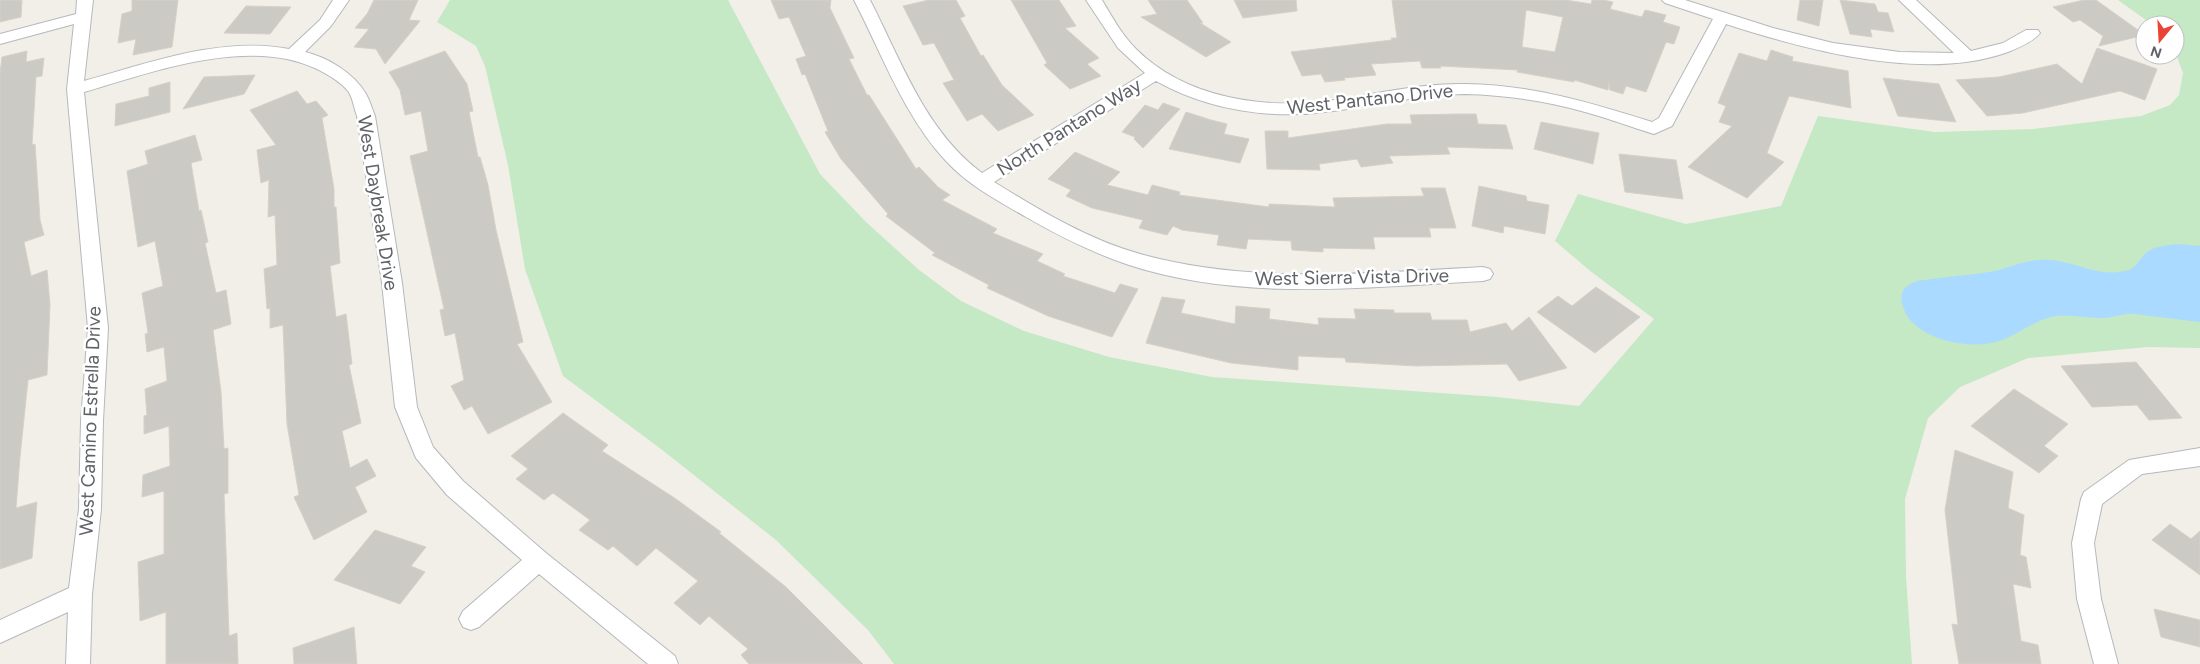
<svg xmlns="http://www.w3.org/2000/svg" width="2200" height="664" font-family="Figtree,sans-serif">
  <rect width="100%" height="100%" fill="#f1efe8"/>
  <path fill="#c5e8c5" d="M 450,0 L 728,0 L 820,174 L 866,222 L 919,270 L 961,301 L 1024,331 L 1109,357 L 1212,377 L 1497,397 L 1579,406 L 1654,319 L 1589,270 L 1555,241 L 1578,194 L 1686,224 L 1781,206 L 1818,116 L 1935,132 L 2033,129 L 2141,116 L 2170,105 L 2179,95 L 2183,73 L 2175,51 L 2175,25 L 2153,25 L 2118,0 L 2200,0 L 2200,348 L 2148,347 L 2028,358 L 1960,387 L 1928,418 L 1905,499 L 1906,577 L 1912,664 L 894,664 L 868,630 L 776,540 L 661,449 L 563,376 L 525,269 L 508,165 L 485,66 L 476,46 L 437,22 Z"/>
  <path fill="#aadaff" d="M 2178,244 L 2200,246 L 2200,322 L 2134,314 C 2123,313 2114,318 2104,318 C 2086,319 2069,313 2051,317 C 2032,322 2017,335 1999,341 C 1969,351 1909,339 1902,303 C 1899,290 1907,285 1917,281 C 1941,277 1965,276 1989,272 C 2007,269 2023,260 2041,260 C 2068,258 2093,276 2119,272 C 2138,270 2135,263 2146,253 C 2153,246 2169,245 2178,244 Z"/>
  <path fill="#cccac5" stroke="#d6d1c6" fill-rule="evenodd" d="M 0,0 L 22,0 L 21,17 L 0,22 Z
    M 132,0 L 178,0 L 172,47 L 133,55 L 136,39 L 118,43 L 122,14 L 132,11 Z
    M 374,0 L 418,0 L 409,20 L 420,21 L 385,64 L 376,49 L 354,47 L 369,29 L 355,28 L 367,14 Z
    M 771,0 L 831,0 L 830,8 L 854,58 L 849,59 L 867,95 L 869,95 L 916,169 L 919,167 L 938,187 L 950,195 L 942,200 L 997,229 L 993,233 L 1043,254 L 1037,261 L 1065,274 L 1063,276 L 1115,293 L 1120,284 L 1138,289 L 1112,337 L 1048,316 L 987,288 L 989,285 L 932,255 L 935,253 L 886,216 L 888,214 L 841,159 L 825,132 L 828,131 L 805,74 L 802,75 L 796,59 L 806,56 L 789,17 L 779,19 Z
    M 929,0 L 956,0 L 965,16 L 960,18 L 981,56 L 983,55 L 1002,85 L 1034,115 L 998,131 L 982,114 L 967,121 L 943,83 L 954,80 L 934,43 L 923,45 L 903,6 Z
    M 1011,0 L 1059,0 L 1076,26 L 1065,28 L 1099,58 L 1087,64 L 1101,76 L 1070,89 L 1044,65 L 1047,63 Z
    M 1148,0 L 1187,0 L 1203,23 L 1200,23 L 1231,42 L 1206,57 L 1141,17 L 1157,14 Z
    M 1234,0 L 1296,0 L 1297,11 L 1243,18 Z
    M 1392,0 L 1566,0 L 1591,4 L 1592,0 L 1603,0 L 1613,2 L 1610,9 L 1642,17 L 1645,10 L 1666,15 L 1663,22 L 1680,27 L 1674,44 L 1666,42 L 1646,92 L 1626,86 L 1623,94 L 1610,90 L 1609,82 L 1608,90 L 1574,80 L 1574,82 L 1517,72 L 1518,70 L 1440,66 L 1441,68 L 1422,68 L 1420,61 L 1371,64 L 1376,75 L 1344,78 L 1345,80 L 1325,82 L 1321,74 L 1302,76 L 1291,52 L 1392,40 L 1391,38 L 1397,38 ZM 1526,10 L 1563,17 L 1555,52 L 1522,47 Z
    M 1800,0 L 1823,0 L 1819,26 L 1797,20 Z
    M 1840,0 L 1875,4 L 1878,12 L 1888,13 L 1894,32 L 1870,29 L 1872,37 L 1850,34 Z
    M 2084,0 L 2096,0 L 2145,35 L 2099,46 L 2103,36 L 2080,20 L 2073,22 L 2053,7 Z
    M 246,6 L 291,7 L 270,34 L 224,33 Z
    M 2097,48 L 2157,69 L 2145,100 L 2120,91 L 2023,113 L 1987,116 L 1956,80 L 1999,77 L 2057,64 L 2082,84 Z
    M 1771,50 L 1793,57 L 1792,61 L 1848,71 L 1851,108 L 1789,96 L 1767,153 L 1784,162 L 1747,198 L 1688,167 L 1732,126 L 1719,122 L 1726,106 L 1718,103 L 1739,53 L 1767,61 Z
    M 27,51 L 26,62 L 44,58 L 42,76 L 36,77 L 32,145 L 35,144 L 40,220 L 44,235 L 24,242 L 31,276 L 47,270 L 50,305 L 47,375 L 28,380 L 20,457 L 16,508 L 37,502 L 32,558 L 0,569 L 0,73 L 2,57 Z
    M 445,51 L 467,84 L 473,111 L 469,112 L 478,157 L 480,157 L 488,185 L 496,230 L 523,342 L 517,344 L 552,402 L 488,434 L 472,406 L 464,410 L 451,386 L 464,380 L 455,333 L 445,336 L 440,310 L 444,309 L 410,156 L 428,151 L 421,111 L 405,115 L 400,90 L 389,72 Z
    M 255,75 L 244,94 L 183,109 L 204,77 Z
    M 1883,78 L 1939,84 L 1956,122 L 1898,116 Z
    M 170,82 L 170,112 L 115,126 L 116,104 L 149,96 L 149,88 Z
    M 297,91 L 307,104 L 316,101 L 328,115 L 322,118 L 334,189 L 334,207 L 336,207 L 340,263 L 330,266 L 336,317 L 346,314 L 352,364 L 349,365 L 361,423 L 342,431 L 350,468 L 367,459 L 376,476 L 355,487 L 367,512 L 314,540 L 294,497 L 299,495 L 287,424 L 283,325 L 270,328 L 270,308 L 267,309 L 264,269 L 277,265 L 275,215 L 268,217 L 269,180 L 261,183 L 257,150 L 276,145 L 250,110 Z
    M 1163,103 L 1180,109 L 1143,148 L 1134,139 L 1135,137 L 1122,132 L 1145,105 L 1158,110 Z
    M 1186,112 L 1211,120 L 1227,124 L 1224,134 L 1249,139 L 1240,163 L 1169,149 Z
    M 1458,114 L 1476,114 L 1478,124 L 1506,125 L 1513,149 L 1447,147 L 1450,154 L 1389,156 L 1393,163 L 1361,167 L 1357,159 L 1319,164 L 1320,170 L 1267,169 L 1265,131 L 1288,131 L 1288,138 L 1387,124 L 1412,124 L 1410,115 Z
    M 1541,122 L 1599,133 L 1593,164 L 1534,149 Z
    M 195,135 L 202,160 L 191,163 L 199,211 L 201,210 L 208,242 L 205,243 L 216,293 L 226,290 L 231,324 L 213,330 L 221,392 L 224,449 L 228,448 L 228,493 L 224,494 L 229,636 L 237,633 L 238,664 L 166,664 L 166,612 L 140,621 L 138,562 L 164,554 L 164,491 L 142,497 L 143,475 L 170,466 L 169,426 L 144,434 L 144,416 L 147,415 L 145,389 L 167,381 L 164,347 L 147,352 L 145,334 L 148,333 L 142,293 L 163,286 L 155,241 L 138,247 L 127,171 L 148,164 L 145,151 Z
    M 1075,152 L 1120,172 L 1107,185 L 1148,195 L 1152,185 L 1180,192 L 1179,195 L 1269,207 L 1269,204 L 1335,207 L 1333,198 L 1424,196 L 1421,188 L 1445,188 L 1456,228 L 1429,228 L 1431,237 L 1373,237 L 1375,249 L 1323,248 L 1323,252 L 1292,250 L 1291,241 L 1248,239 L 1246,249 L 1217,245 L 1219,235 L 1182,230 L 1173,226 L 1167,235 L 1139,228 L 1143,220 L 1092,208 L 1066,196 L 1071,190 L 1048,179 Z
    M 1619,154 L 1676,160 L 1683,199 L 1625,192 Z
    M 1479,186 L 1526,196 L 1527,201 L 1549,205 L 1545,234 L 1504,226 L 1503,233 L 1472,226 Z
    M 1596,287 L 1640,317 L 1595,353 L 1537,312 L 1558,296 L 1572,306 Z
    M 1162,297 L 1185,300 L 1181,313 L 1235,324 L 1236,306 L 1270,309 L 1269,319 L 1319,325 L 1318,318 L 1356,319 L 1354,309 L 1394,310 L 1394,313 L 1430,313 L 1432,320 L 1467,320 L 1470,332 L 1506,323 L 1512,331 L 1529,317 L 1567,368 L 1519,381 L 1507,364 L 1416,366 L 1346,362 L 1345,358 L 1298,356 L 1298,370 L 1231,363 L 1146,343 Z
    M 2136,362 L 2182,418 L 2149,420 L 2137,405 L 2092,407 L 2061,366 Z
    M 2014,389 L 2068,424 L 2044,446 L 2058,456 L 2039,473 L 1971,426 Z
    M 563,413 L 608,445 L 602,451 L 676,499 L 721,532 L 719,533 L 786,587 L 863,664 L 749,664 L 741,655 L 748,649 L 709,616 L 700,625 L 674,603 L 698,581 L 656,548 L 637,566 L 613,546 L 608,550 L 579,530 L 590,520 L 553,493 L 544,500 L 516,479 L 528,469 L 511,456 Z
    M 1955,450 L 2013,472 L 2008,508 L 2024,515 L 2020,555 L 2026,557 L 2031,588 L 2013,584 L 2021,641 L 2038,645 L 2041,664 L 1959,664 L 1952,624 L 1958,625 L 1945,510 Z
    M 2170,524 L 2191,539 L 2200,531 L 2200,575 L 2152,540 Z
    M 375,530 L 426,547 L 411,566 L 425,572 L 400,604 L 334,580 Z
    M 2154,609 L 2200,620 L 2200,647 L 2161,637 Z
    M 354,627 L 357,664 L 294,664 L 293,648 Z"/>
  <g fill="none" stroke-linecap="round" stroke-linejoin="round">
    <g stroke="#b5b8bc" stroke-width="2">
      <path id="street" d="M 77,0 L 93,0 L 84,81 C 149,63 221,36 289,49 L 320,20 L 333,0 L 349,0 L 331,26 L 305,52 C 327,57 354,73 366,94 C 370,101 372,109 375,116 L 402,283 L 417,407 L 433,447 L 463,481 L 546,553 L 675,656 L 678,664 L 648,664 L 539,574 L 479,627 L 471,630 L 463,627 L 459,619 L 463,611 L 522,560 L 447,495 L 416,458 L 395,407 L 382,283 L 357,116 C 354,108 353,98 348,91 C 340,81 328,75 317,69 C 249,36 152,72 84,92 L 108,328 L 103,421 L 101,509 L 92,594 L 90,664 L 66,664 L 68,612 L 0,643 L 0,620 L 69,588 L 79,509 L 81,421 L 88,328 L 67,89 L 74,24 L 0,44 L 0,34 L 76,14 Z
        M 854,0 L 870,0 C 901,60 925,131 982,173 L 1145,73 L 1118,48 L 1086,0 L 1102,0 C 1112,17 1122,35 1136,49 C 1186,99 1266,110 1334,100 C 1377,94 1420,83 1465,84 C 1532,85 1589,102 1652,122 L 1659,118 L 1713,19 L 1665,3 L 1662,0 L 1685,0 L 1773,28 L 1833,43 L 1900,52 L 1954,53 L 1899,0 L 1916,0 L 1971,51 L 2003,43 L 2026,30 L 2038,30 L 2040,33 C 2033,42 2018,48 2008,52 C 1925,82 1809,51 1726,24 L 1672,126 L 1654,134 C 1631,127 1608,118 1585,112 C 1546,101 1505,95 1465,94 C 1420,94 1377,106 1333,111 C 1273,120 1209,111 1156,81 L 994,182 C 1039,210 1089,240 1140,254 C 1252,285 1369,273 1483,267 L 1490,269 L 1493,274 L 1490,279 L 1483,281 C 1366,287 1243,302 1129,265 C 1093,253 1059,236 1026,217 C 998,201 968,185 946,161 C 904,116 882,54 854,0 Z
        M 2200,448 L 2200,466 L 2142,474 L 2102,504 L 2094,543 L 2101,599 L 2118,664 L 2094,664 L 2077,599 L 2072,543 L 2081,499 L 2084,492 L 2129,460 Z"/>
    </g>
    <use href="#street" fill="#fff" fill-rule="evenodd"/>
  </g>
  <g text-anchor="middle" dominant-baseline="central" stroke-width="5" stroke-linejoin="round" paint-order="stroke">
    <g font-size="19" fill="#5f6368" stroke="#fff">
      <text transform="translate(1370 99) rotate(-6)">West Pantano Drive</text>
      <text transform="translate(1069 127) rotate(-32)">North Pantano Way</text>
      <text transform="translate(378 203) rotate(81)">West Daybreak Drive</text>
      <text transform="translate(1352 277) rotate(-1)">West Sierra Vista Drive</text>
      <text transform="translate(90 421) rotate(-88)">West Camino Estrella Drive</text>
    </g>
  </g>
  <g transform="translate(2160 40) rotate(198)"><circle r="24" fill="#ffffff" stroke="#bfc1c3"/>
  <path d="M0-4L9 19L0 12L-9 19Z" fill="#ea4335"/>
  <text y="-8" font-size="14" font-weight="bold" text-anchor="middle" fill="#5f6368">N</text>
  </g>
</svg>
